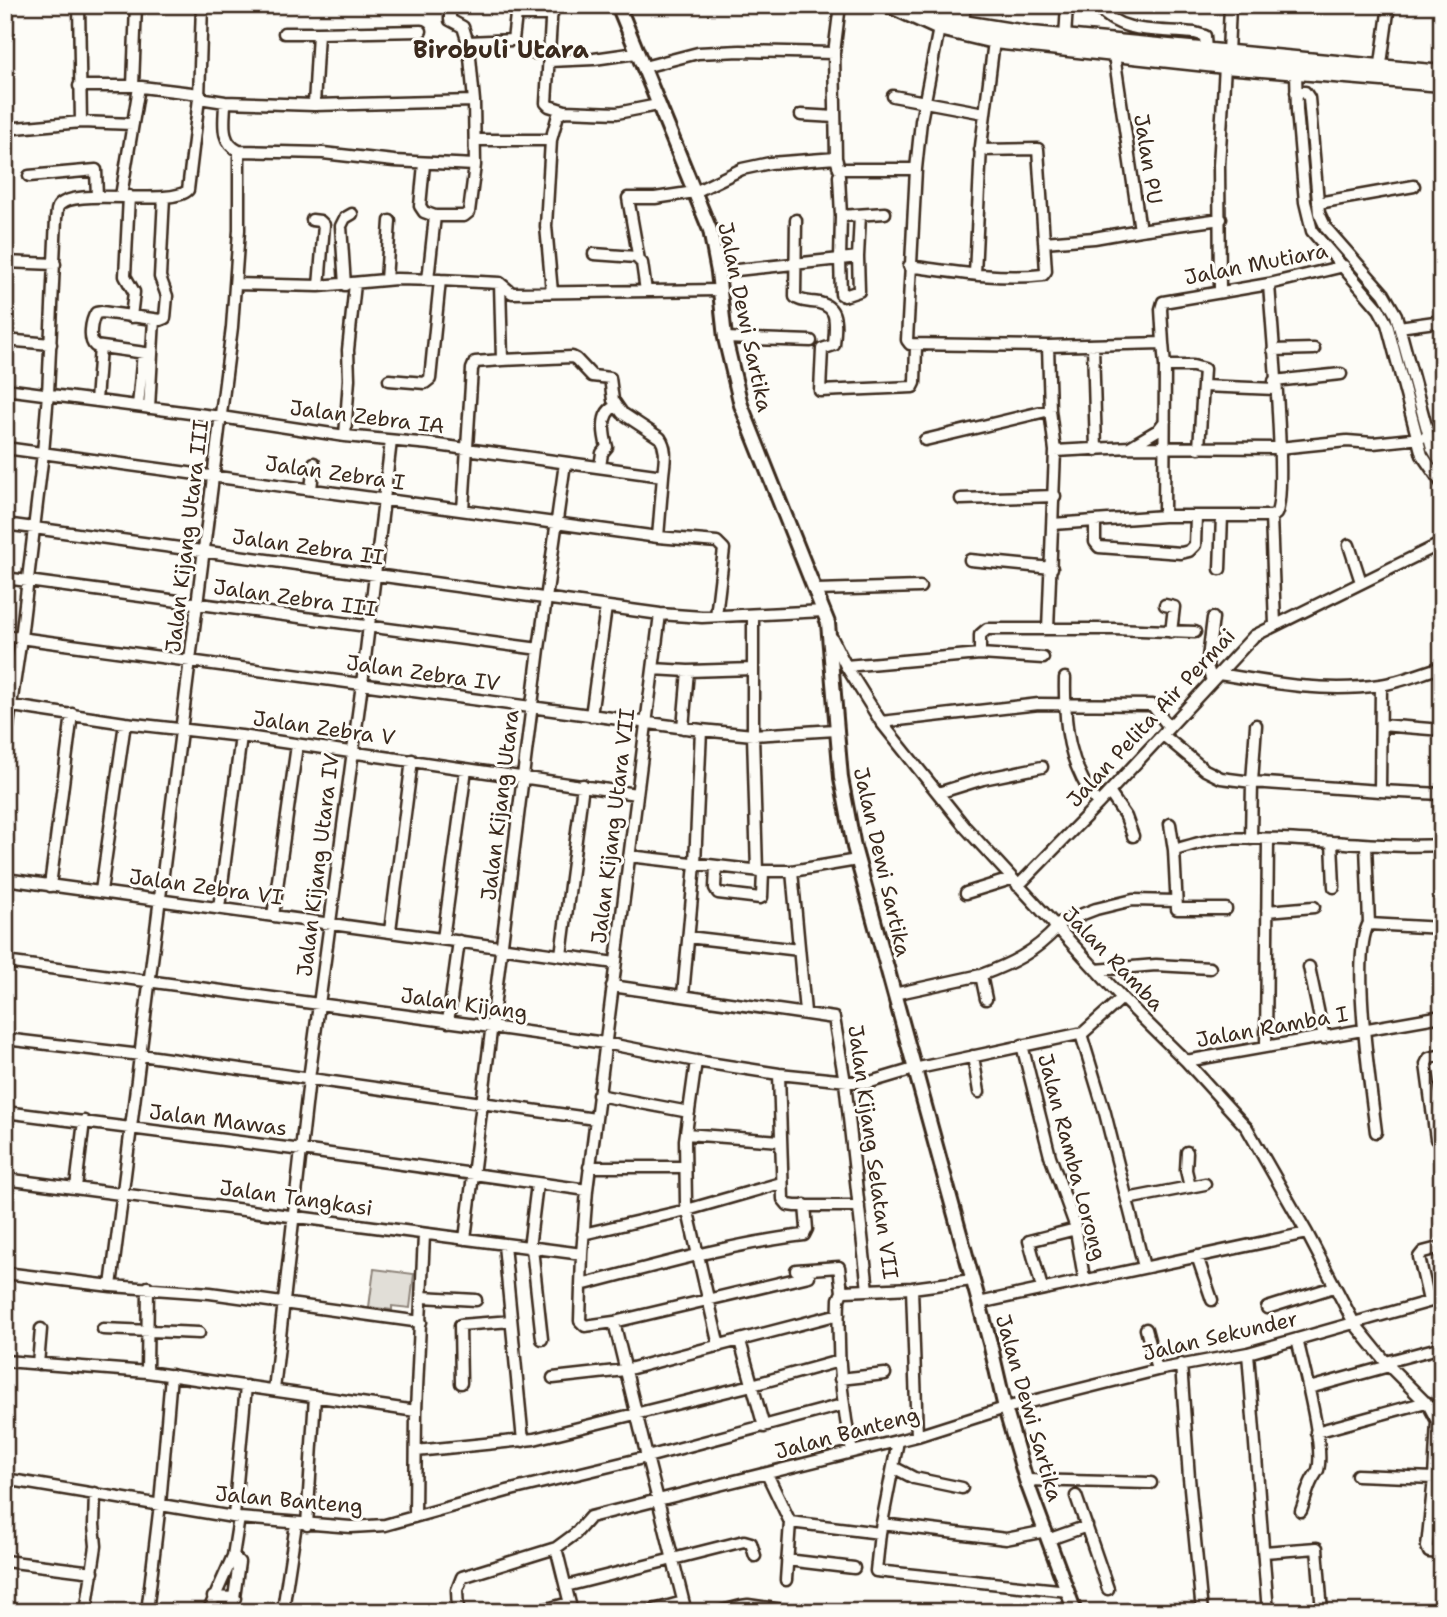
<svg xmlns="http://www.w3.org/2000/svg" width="1447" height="1617" font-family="'Shantell Sans',sans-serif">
  <rect width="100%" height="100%" fill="#fdfcf7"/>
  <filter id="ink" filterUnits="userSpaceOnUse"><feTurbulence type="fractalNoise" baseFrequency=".0143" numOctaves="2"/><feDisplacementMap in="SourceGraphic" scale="14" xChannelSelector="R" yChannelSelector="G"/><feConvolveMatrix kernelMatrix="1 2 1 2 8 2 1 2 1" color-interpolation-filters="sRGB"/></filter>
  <g filter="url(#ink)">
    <path fill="#e1ded7" stroke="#8e847a" stroke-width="2" d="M 374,1269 L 414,1274 L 410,1308 L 392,1306 L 392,1310 L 369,1307 Z"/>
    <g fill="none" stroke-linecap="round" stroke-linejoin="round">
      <g stroke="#3b2a1e" stroke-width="15">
        <path id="minor" d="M 450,5 L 450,20 L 463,27 L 469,46 L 474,101
          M 552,5 L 546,103 L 549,106 L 565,111
          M 1096,5 C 1120,36 1160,29 1195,33 L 1205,36 L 1206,52
          M 963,23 L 965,5
          M 939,28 L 921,121 L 916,169 L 907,340 L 910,344 L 1048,346 L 1163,343 L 1161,309 L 1163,302 L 1269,284 L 1344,266
          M 284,33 L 318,33
          M 1065,38 L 1067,5
          M 468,42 L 513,40 L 516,15 L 552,15
          M 523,52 L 549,54
          M 834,53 L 840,5
          M 1228,54 L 1230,5
          M 1114,55 L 1140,230 L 1221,219
          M 549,61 L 594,59 L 636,53
          M 644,67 L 698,53 L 740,51 L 834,53 L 836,158 L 770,163 L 742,169 L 695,192
          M 1380,71 L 1389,5
          M 1296,72 L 1297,110 L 1305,202 L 1312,231 L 1379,309 L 1387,324 L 1422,455 L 1442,484
          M 79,86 L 133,86 L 200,94
          M 133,86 L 136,5
          M 1296,92 L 1305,92 L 1309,98 L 1319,213 L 1326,228 L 1384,294 L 1396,315 L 1432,448 L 1442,465
          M 893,96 L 984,113
          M 199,98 L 225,102 L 314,105 L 474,101 L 475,165 L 469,212 L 464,216 L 435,216
          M 314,105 L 318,33 L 421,31
          M 801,115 L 835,117
          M 81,122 L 133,124
          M 5,129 L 81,122 L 79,5
          M 475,140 L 551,140
          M 239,151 L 323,153 L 394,161 L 475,165
          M 836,158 L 839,169 L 916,169
          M 424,164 L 420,206 L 424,212 L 435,216 L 428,280
          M 29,176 L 96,170 L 97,197
          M 839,176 L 841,216
          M 121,196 L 139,87
          M 129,196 L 125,276 L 134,292 L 131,317
          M 1318,203 L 1414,186
          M 312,220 L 320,221 L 324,225 L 319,286
          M 796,220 L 795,297 C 800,301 804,301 811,302 C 839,303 836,321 834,345 L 822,349 L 820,391 L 913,387 L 915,383 L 916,346
          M 1044,242 L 1094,238 L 1140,230
          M 594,254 L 636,257 L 642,263 L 646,291
          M 858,257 L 859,291 L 844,296 L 841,294 L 840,259 Z
          M 858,257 L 860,215
          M 639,260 L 628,198 L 655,198 L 695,192
          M 5,262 L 55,264
          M 909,266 C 953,272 999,280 1043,275 L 1046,271 L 1038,149 L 980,150
          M 718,272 L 840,259 L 841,216 L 885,213
          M 975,274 L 981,146 L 994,41
          M 386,280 L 390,221
          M 237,284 L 319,286 L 396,279 L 440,280 L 500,283 L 512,293 L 719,290
          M 345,285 L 341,226 L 345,218 L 352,214
          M 1220,291 L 1219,165 L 1225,66
          M 552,292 L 546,226 L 551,140 L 558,115 L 565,111 L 617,113 L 658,105
          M 1399,327 L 1442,321
          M 725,338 L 811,341
          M 5,340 L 51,344
          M 1163,343 L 1165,366 L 1164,516
          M 1093,345 L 1096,450
          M 1048,346 L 1050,410 L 1055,451 L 1048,629
          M 1273,350 L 1314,349
          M 152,354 L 95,346 C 88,339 91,321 96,313 L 102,312 L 160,320 L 165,318 L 167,296 L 160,277 L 164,197
          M 502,360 L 572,357 L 576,359 L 592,376 L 610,378 L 613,400 L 622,413 L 660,438 C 668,450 664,462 663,476
          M 1165,366 L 1193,366 L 1204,369 L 1199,448
          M 389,380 L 425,383 L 430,379 L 440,280
          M 1274,381 L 1341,374
          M 1203,386 L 1275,389
          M 5,389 L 221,417 L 345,436 L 430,444 L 663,476 L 658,537
          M 96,401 L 100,347
          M 138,406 L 143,353
          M 149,408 L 154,319
          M 345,436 L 349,379 L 348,350 L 355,284
          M 925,440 L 1050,410
          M 1131,446 L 1158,430 L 1165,421
          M 5,448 L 658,537 L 717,542 L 724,549 L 716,616
          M 1055,451 L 1130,447 L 1279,448 L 1347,441 L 1373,443 L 1421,438
          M 600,467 L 602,453 L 607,447 C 603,432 600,411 617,406
          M 311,489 L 314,463
          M 961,499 L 1055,496
          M 463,510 L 472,369 L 475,362 L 502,360 L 500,283
          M 1271,516 L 1275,625
          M 1095,522 L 1095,542 L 1099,547 L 1181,553 L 1189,551 L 1195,545 L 1196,516
          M 5,524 L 660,614 L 702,617 L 824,611
          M 1053,524 L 1164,516 L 1271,516 L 1276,514 C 1288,494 1271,319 1269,284
          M 1349,545 L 1361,582
          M 970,560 L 1052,568
          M 1220,569 L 1222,516
          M 5,578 L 539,649
          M 816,590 L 920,587
          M 1165,605 L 1174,607 L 1171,632
          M 660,614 L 587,1190 L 582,1254 L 580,1321 L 585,1326 L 614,1322 L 809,1276
          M 753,616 L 753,735 L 757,871
          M 5,636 L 701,730 L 753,735 L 836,730
          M 832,638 L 846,666 L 881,722 L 965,827 L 1122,998 L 1186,1061 L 1247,1128 L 1307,1233 L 1354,1323 L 1389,1366 L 1429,1406 L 1437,1421 L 1434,1478 L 1427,1547 L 1429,1552 L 1442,1553
          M 980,654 L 1043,658
          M 846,666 L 980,654 L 980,635 L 987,629 L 1114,629 L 1195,632
          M 653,669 L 688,671 L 753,669
          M 1219,674 C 1272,683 1326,693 1380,685 C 1401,682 1421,673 1442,667
          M 1065,678 C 1064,727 1068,764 1098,804
          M 1212,681 L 1207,666 L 1213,618
          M 6,705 L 125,723 L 241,736 L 636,794
          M 591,716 L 606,607
          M 881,722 L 1039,704 L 1152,705 L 1169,727
          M 1381,725 L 1442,730
          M 683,728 L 688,671
          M 1163,735 L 1205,770 L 1221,778 L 1252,782 L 1380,791 L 1381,685
          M 5,746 L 21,638 L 43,453 L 48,394 L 56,218 C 57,215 56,211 58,207 C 71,185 170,208 188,190 L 199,98 L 202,5
          M 1380,791 L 1442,794
          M 1109,792 L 1126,817 L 1133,836
          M 938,793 L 983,779 L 1042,767
          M 1170,824 L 1174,850 L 1177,909 L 1226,909
          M 1251,839 L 1252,782 L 1256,725
          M 1332,842 L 1334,887
          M 1366,845 L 1369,924 L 1442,928
          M 1174,850 C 1189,846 1206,840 1221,839 C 1295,835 1368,849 1442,845
          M 629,856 L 761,871 L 792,871 L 857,860
          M 716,866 L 715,888 L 718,893 L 760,898 L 762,897 L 763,871
          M 792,871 L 805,1012
          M 5,879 L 615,963
          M 50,886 L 72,714
          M 1018,886 L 1098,804 L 1254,636 L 1442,543
          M 101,891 L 125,723
          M 966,893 L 1011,879
          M 219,908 L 241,736
          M 1267,911 L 1314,907
          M 273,916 L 297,745
          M 1369,923 C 1350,954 1371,1090 1376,1132
          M 1054,925 L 1096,909 L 1133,900 L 1176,901
          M 390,931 L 412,760
          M 688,937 L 799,950
          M 443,939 L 466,769
          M 561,955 L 583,785
          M 5,962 L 491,1027 L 605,1043 L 696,1061 L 779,1074 L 867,1083 L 914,1069 L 1083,1033 L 1122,998
          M 1309,967 L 1324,1038
          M 1096,970 L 1156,965 L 1210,968
          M 981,975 C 1011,964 1035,952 1057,928
          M 612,986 L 834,1018 L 845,1082 L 868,1290 L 912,1288 L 972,1280
          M 894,994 L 981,975 L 986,999
          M 683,995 L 695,864 L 701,730
          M 448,1022 L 459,941
          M 1081,1034 L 1105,1113 L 1144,1267
          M 5,1039 L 141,1055 L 595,1119
          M 1022,1045 L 1050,1156 L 1075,1225 L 1084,1278
          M 1266,1047 L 1268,839
          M 973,1056 L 979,1092
          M 696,1061 L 685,1140 L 686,1203 L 719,1346
          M 1186,1061 L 1442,1016
          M 779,1074 L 783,1199 L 788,1205 L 795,1206 L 859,1206
          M 598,1095 L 689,1112
          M 5,1112 L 302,1150 L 587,1190
          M 686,1134 L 780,1141
          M 1436,1139 L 1426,1064 L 1429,1058 L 1442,1055
          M 1187,1152 L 1186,1170 L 1190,1187
          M 589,1167 L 684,1167
          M 5,1179 L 582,1254
          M 76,1187 L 84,1121
          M 1127,1199 L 1205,1184
          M 583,1234 L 687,1210 L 781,1183
          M 465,1239 L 539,649 L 565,463
          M 504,1245 L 523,1441
          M 529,1248 L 537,1184
          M 532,1248 L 542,1339
          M 1197,1256 L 1212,1300
          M 796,1270 L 839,1267 L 842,1292
          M 5,1273 L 111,1286 L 210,1293 L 421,1322
          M 581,1285 C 655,1266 729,1244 804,1235 L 807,1229 L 805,1205
          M 111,1286 L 232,327 L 239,230 L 239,151 C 219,142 225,120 225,102
          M 912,1288 L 917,1436
          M 1042,1288 L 1029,1241 L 1076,1229
          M 422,1297 L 476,1300
          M 1429,1301 L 1419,1257 L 1423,1252 L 1442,1247
          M 979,1303 L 1307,1233
          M 1267,1308 L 1334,1287
          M 614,1322 L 647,1457 L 842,1405
          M 103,1329 L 199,1333
          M 1146,1329 L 1157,1370
          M 1297,1339 C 1303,1366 1325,1447 1318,1470 C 1317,1472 1313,1478 1312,1480 C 1307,1489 1305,1501 1301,1511
          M 740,1341 L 764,1427
          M 1248,1353 L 1268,1612
          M 5,1361 L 147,1372 L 416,1411
          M 1386,1362 L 1442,1347
          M 38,1364 L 41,1329
          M 1181,1364 L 1189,1478 L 1202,1612
          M 147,1372 L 148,1287
          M 553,1378 L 625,1370 L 839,1314
          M 840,1379 L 885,1374
          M 461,1383 L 460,1325 L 511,1321
          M 1309,1388 L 1389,1366
          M 274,1390 L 309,1079 L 362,684 L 391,441
          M 1316,1432 L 1426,1402
          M 898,1441 L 880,1533 L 876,1571 L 1068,1591
          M 416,1451 L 534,1439 L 752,1385 L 839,1361
          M 852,1452 C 841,1401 837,1351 839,1299 L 842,1292 L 845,1291 L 868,1290
          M 893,1467 L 914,1478 L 962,1488
          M 767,1474 L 790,1522 L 786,1580
          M 1357,1475 L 1434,1478
          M 5,1479 L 239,1518 L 351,1527 L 385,1525 L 507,1491 L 647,1457 L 658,1500 L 917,1436 L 1005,1408 L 1157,1370 L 1248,1353 L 1442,1298
          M 1026,1480 L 1151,1483
          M 1076,1496 L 1108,1589
          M 234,1516 L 246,1386
          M 415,1517 L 416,1411 L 424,1235
          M 790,1522 L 880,1533
          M 882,1524 L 1006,1539 L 1046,1531
          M 307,1525 L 315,1396
          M 1050,1539 L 1087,1526
          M 556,1548 L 572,1612
          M 1264,1552 L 1317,1548 L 1322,1612
          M 787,1560 L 854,1568
          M 5,1561 L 93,1572
          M 566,1586 L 744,1541 L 751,1543 L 755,1556
          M 213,1597 L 235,1598
          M 284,1603 L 296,1524
          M 86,1612 L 96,1546 L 94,1525 L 95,1493
          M 147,1612 L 160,1504 L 171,1375
          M 208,1612 L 233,1556 L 239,1518
          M 232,1612 L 239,1562 L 233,1556
          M 458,1612 L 457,1590 L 462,1577 L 556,1548 L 575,1534 L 590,1517 L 658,1500 L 686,1612
          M 536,1612 L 569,1603
          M 647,1612 L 683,1602
          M 718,1612 L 741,1606
          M 740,1612 L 741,1606 L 748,1605 L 797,1612"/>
      </g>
      <g stroke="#3b2a1e" stroke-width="18">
        <path id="major" d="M 618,5 L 710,230 L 718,272 L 725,338 L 741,405 L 828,623 L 841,778 L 854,847 L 990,1343 L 1005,1408 L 1026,1480 L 1075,1612"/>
      </g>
      <g stroke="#3b2a1e" stroke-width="19">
        <path id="highway" d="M 889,5 L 939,28 L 994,41 L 1225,66 L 1442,84
          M 914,5 L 963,23 L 1032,34 L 1442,73"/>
      </g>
      <use href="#minor" stroke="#fdfcf7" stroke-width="10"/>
      <use href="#major" stroke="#fdfcf7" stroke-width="12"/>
      <use href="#highway" stroke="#fdfcf7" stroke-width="14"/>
    </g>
  </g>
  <g text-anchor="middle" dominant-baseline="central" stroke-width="6" stroke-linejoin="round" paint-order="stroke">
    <g font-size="21" fill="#3b2a1e" stroke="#fdfcf7">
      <text transform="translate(1148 159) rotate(81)">Jalan PU</text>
      <text transform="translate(1256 264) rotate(-11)">Jalan Mutiara</text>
      <text transform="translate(745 317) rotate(78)">Jalan Dewi Sartika</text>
      <text transform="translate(367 417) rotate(7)">Jalan Zebra IA</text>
      <text transform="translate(335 473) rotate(8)">Jalan Zebra I</text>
      <text transform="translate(187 536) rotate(-83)">Jalan Kijang Utara III</text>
      <text transform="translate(308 547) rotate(8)">Jalan Zebra II</text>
      <text transform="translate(295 598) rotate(8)">Jalan Zebra III</text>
      <text transform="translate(423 673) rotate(8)">Jalan Zebra IV</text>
      <text transform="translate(1151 718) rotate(-47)">Jalan Pelita Air Permai</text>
      <text transform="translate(324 728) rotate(8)">Jalan Zebra V</text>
      <text transform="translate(500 805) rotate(-83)">Jalan Kijang Utara</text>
      <text transform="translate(613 826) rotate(-83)">Jalan Kijang Utara VII</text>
      <text transform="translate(882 862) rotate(77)">Jalan Dewi Sartika</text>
      <text transform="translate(318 865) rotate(-83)">Jalan Kijang Utara IV</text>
      <text transform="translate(206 887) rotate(8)">Jalan Zebra VI</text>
      <text transform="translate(1113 959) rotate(46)">Jalan Ramba</text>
      <text transform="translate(464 1004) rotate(8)">Jalan Kijang</text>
      <text transform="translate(1272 1027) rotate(-10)">Jalan Ramba I</text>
      <text transform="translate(218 1120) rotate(7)">Jalan Mawas</text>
      <text transform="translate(873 1152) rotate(82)">Jalan Kijang Selatan VII</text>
      <text transform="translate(1072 1157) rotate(75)">Jalan Ramba Lorong</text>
      <text transform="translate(296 1198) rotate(8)">Jalan Tangkasi</text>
      <text transform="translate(1220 1336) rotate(-13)">Jalan Sekunder</text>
      <text transform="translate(1029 1408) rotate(74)">Jalan Dewi Sartika</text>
      <text transform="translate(847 1433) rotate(-15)">Jalan Banteng</text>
      <text transform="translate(289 1500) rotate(5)">Jalan Banteng</text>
    </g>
    <g font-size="24" font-weight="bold" fill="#3b2a1e" stroke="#fdfcf7">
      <text x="501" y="50">Birobuli Utara</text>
    </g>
  </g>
  <rect width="1447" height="1617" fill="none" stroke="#fdfcf7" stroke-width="28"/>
  <rect x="14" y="14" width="1419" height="1589" fill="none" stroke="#3b2a1e" stroke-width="2.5" filter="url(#ink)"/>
</svg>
